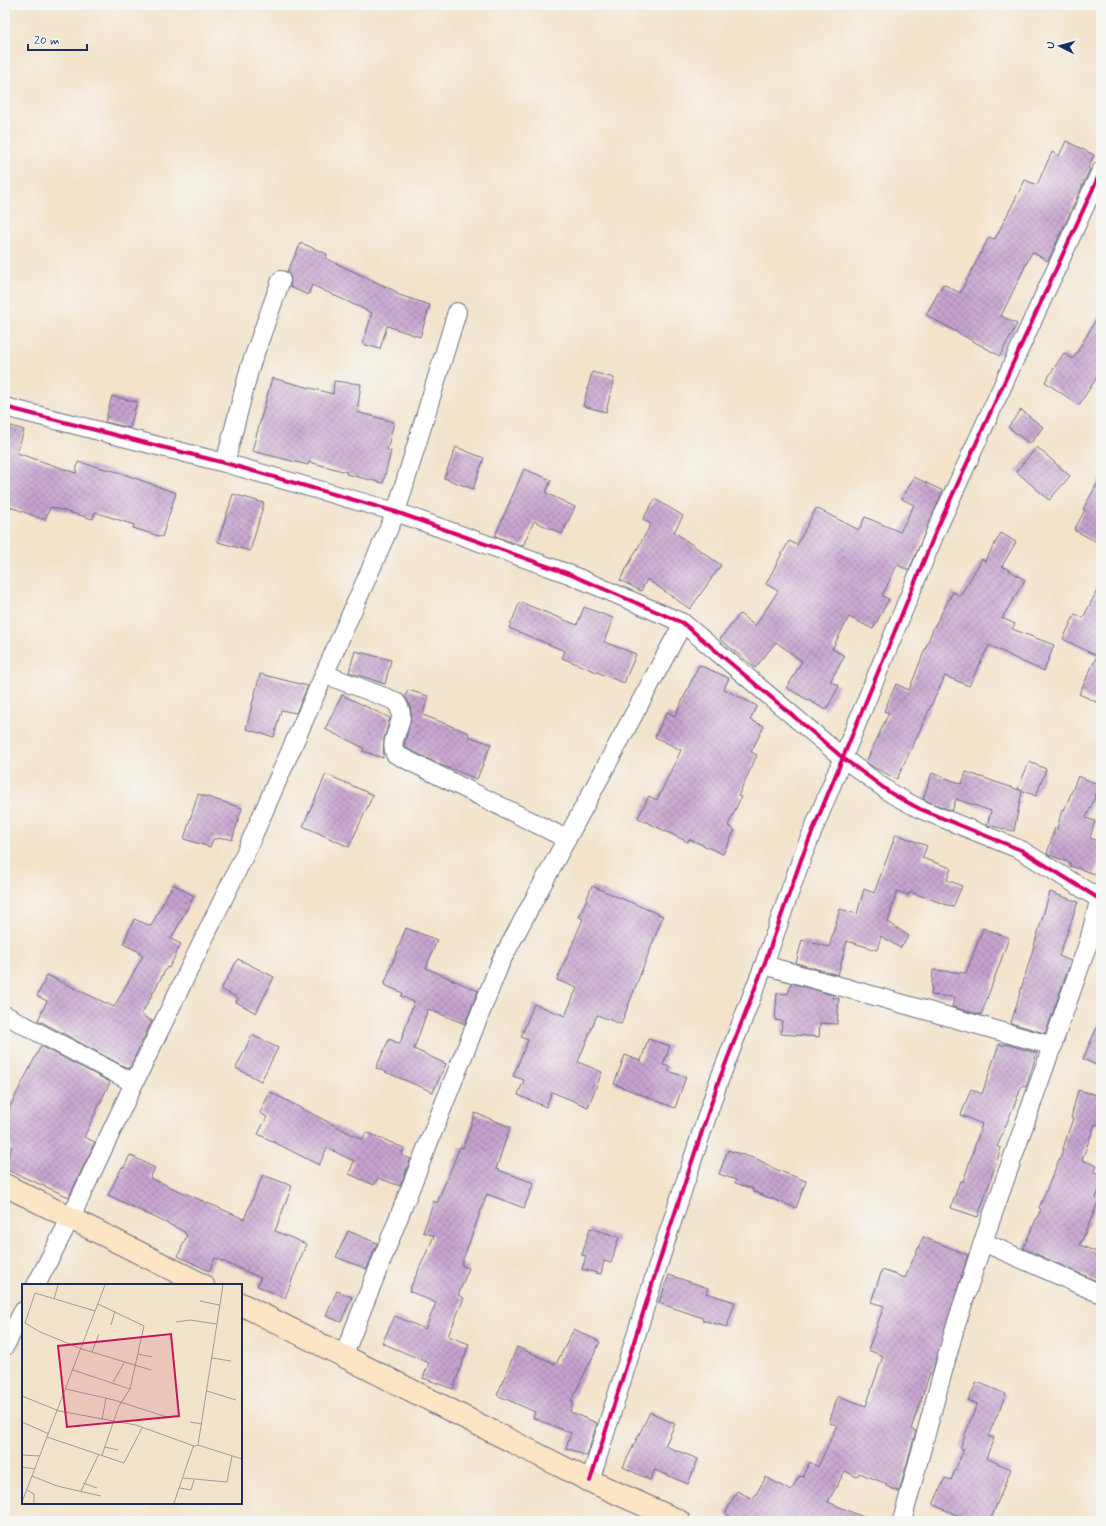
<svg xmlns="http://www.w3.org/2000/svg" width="1106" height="1526" font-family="Mynerve,sans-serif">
  <defs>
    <pattern id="building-cross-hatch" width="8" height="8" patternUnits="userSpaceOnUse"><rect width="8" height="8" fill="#c6a3ce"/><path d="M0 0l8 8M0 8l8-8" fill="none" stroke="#a085aa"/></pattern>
  </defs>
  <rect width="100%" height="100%" fill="#f6f6f2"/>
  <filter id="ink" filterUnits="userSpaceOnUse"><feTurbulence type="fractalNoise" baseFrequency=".025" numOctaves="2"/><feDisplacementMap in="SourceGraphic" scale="8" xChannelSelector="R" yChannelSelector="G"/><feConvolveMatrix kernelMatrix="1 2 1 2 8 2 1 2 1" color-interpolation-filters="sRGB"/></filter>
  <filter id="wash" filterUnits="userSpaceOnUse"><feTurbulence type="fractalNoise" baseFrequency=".012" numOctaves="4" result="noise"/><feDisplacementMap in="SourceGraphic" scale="16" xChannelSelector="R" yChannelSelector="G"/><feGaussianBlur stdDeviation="0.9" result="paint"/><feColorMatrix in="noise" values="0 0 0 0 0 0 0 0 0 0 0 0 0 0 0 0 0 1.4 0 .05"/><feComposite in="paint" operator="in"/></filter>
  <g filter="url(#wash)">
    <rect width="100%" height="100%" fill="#f3e3cb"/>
    <g id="blocks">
      <path fill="url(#building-cross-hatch)" d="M 1066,141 L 1094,155 L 1088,168 L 1090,169 L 1048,261 L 1032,252 L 1001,316 L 1017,324 L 1000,356 L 926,315 L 943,284 L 960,293 L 989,237 L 995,239 L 1025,180 L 1037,185 L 1052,152 L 1059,156 Z
        M 301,243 L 327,254 L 325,258 L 397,292 L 396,294 L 430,305 L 420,337 L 387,326 L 380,349 L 363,344 L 372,313 L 312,285 L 308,295 L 290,287 L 291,278 L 287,272 Z
        M 1101,311 L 1101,371 L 1079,405 L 1045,382 L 1064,353 L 1073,359 Z
        M 592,372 L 614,378 L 606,412 L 583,406 Z
        M 272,378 L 333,394 L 334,381 L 361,384 L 357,412 L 394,422 L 387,450 L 391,451 L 383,483 L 346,474 L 347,472 L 309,462 L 308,465 L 252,451 Z
        M 112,396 L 137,402 L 130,428 L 105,422 Z
        M 1021,410 L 1043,427 L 1030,444 L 1008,427 Z
        M 5,424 L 24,430 L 17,453 L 76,473 L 78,462 L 118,472 L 176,493 L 162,537 L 133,528 L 134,525 L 95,512 L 93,519 L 50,507 L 45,520 L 5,505 Z
        M 456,447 L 484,458 L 473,489 L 444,478 Z
        M 1037,447 L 1070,476 L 1049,500 L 1016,471 Z
        M 524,469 L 551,480 L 546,493 L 575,507 L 562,534 L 534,521 L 523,546 L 495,536 Z
        M 914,477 L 943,491 L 909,570 L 897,565 L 882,596 L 889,599 L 873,629 L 849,617 L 832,649 L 845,656 L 830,681 L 839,686 L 826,710 L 787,688 L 802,661 L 776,642 L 755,668 L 720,639 L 740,614 L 755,626 L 778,591 L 766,584 L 779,559 L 789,541 L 797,545 L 816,508 L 859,530 L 865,517 L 900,532 L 914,505 L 902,499 Z
        M 1101,477 L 1101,544 L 1074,530 L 1085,510 L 1083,509 Z
        M 233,494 L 264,503 L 250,551 L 218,542 Z
        M 655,499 L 683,516 L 674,532 L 721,565 L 690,609 L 647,579 L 641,591 L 620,580 L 651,524 L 643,519 Z
        M 1001,533 L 1016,542 L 1002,566 L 1025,580 L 1002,618 L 1015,624 L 1012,629 L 1054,645 L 1044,671 L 1023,662 L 989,645 L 969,686 L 945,676 L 897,779 L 875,768 L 866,762 L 889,713 L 884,711 L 896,684 L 909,690 L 933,629 L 953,592 L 960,596 L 982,559 L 985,561 Z
        M 1101,583 L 1101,704 L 1079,694 L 1097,656 L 1063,639 L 1075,614 L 1083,618 Z
        M 520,602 L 577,625 L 584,607 L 613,618 L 604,642 L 636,654 L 624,683 L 562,658 L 565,651 L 509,628 Z
        M 355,651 L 391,660 L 385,684 L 349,672 Z
        M 699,665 L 729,678 L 724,689 L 757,706 L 750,720 L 764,726 L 751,752 L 757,755 L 738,796 L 741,797 L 728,826 L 735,830 L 723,854 L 689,839 L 688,842 L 638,818 L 649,796 L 657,800 L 681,750 L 655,737 L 667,712 L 675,716 Z
        M 260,674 L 308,686 L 296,713 L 281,710 L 274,737 L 246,729 Z
        M 408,690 L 428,696 L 423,715 L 469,733 L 468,736 L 491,744 L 477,779 L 443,766 L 404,747 L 411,716 L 410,705 L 405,697 Z
        M 342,695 L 390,718 L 384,739 L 383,758 L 363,751 L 364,748 L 325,729 Z
        M 1029,762 L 1046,769 L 1036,796 L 1018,789 Z
        M 966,772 L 1022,791 L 1014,831 L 987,825 L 991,811 L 956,799 L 952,811 L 923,799 L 932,773 L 962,784 Z
        M 326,774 L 373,795 L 349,847 L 303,826 Z
        M 1078,776 L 1100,785 L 1086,818 L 1095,821 L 1090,838 L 1101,842 L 1101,854 L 1095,874 L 1070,866 L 1070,863 L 1047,854 L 1055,828 L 1057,829 L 1062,810 L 1064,811 Z
        M 198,794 L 242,808 L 232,840 L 226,838 L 213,839 L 210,847 L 184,839 Z
        M 896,834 L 927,846 L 922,858 L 951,868 L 947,880 L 962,886 L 953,907 L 910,892 L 908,895 L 897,891 L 888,922 L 909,936 L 900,948 L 881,936 L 877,950 L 847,941 L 838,975 L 796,963 L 802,940 L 829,947 L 840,909 L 857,914 L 864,889 L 874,893 Z
        M 173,884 L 194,896 L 171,939 L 181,944 L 169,968 L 167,967 L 141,1015 L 152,1021 L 129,1069 L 38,1020 L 47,1001 L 37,996 L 47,975 L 114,1007 L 143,956 L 139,954 L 140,952 L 123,944 L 134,919 L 151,926 Z
        M 592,886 L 663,916 L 621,1024 L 597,1015 L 578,1062 L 602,1072 L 588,1107 L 552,1092 L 546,1107 L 518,1095 L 524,1080 L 513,1076 L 528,1040 L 521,1037 L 534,1004 L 565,1016 L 577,988 L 557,980 L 583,919 L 579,917 Z
        M 1050,892 L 1078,902 L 1059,956 L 1071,961 L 1046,1032 L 1044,1033 L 1011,1023 Z
        M 406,928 L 437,940 L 426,968 L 478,991 L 465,1024 L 428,1009 L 414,1049 L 446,1064 L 433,1092 L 376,1068 L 389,1039 L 400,1044 L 414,1002 L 401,996 L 403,993 L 384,985 Z
        M 983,928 L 1009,938 L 981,1015 L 952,1007 L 955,997 L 931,995 L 933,970 L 966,973 Z
        M 238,959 L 274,977 L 256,1013 L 236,1002 L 238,998 L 221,989 Z
        M 791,983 L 833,995 L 832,998 L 839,998 L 837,1024 L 820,1023 L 819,1037 L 781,1034 L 782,1021 L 775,1020 L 777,993 L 788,994 Z
        M 1101,1018 L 1101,1067 L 1083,1059 Z
        M 252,1035 L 278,1048 L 261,1081 L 236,1068 Z
        M 648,1039 L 670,1046 L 663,1065 L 670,1067 L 668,1071 L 686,1077 L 675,1108 L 614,1084 L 625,1055 L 641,1061 Z
        M 999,1044 L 1004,1046 L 1005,1044 L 1037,1053 L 1026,1087 L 1022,1086 L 997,1147 L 1001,1148 L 978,1217 L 951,1208 L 960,1181 L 963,1182 L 982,1124 L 961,1115 L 971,1089 L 982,1094 Z
        M 41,1046 L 110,1082 L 84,1137 L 95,1142 L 69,1197 L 5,1169 L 5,1164 L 12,1147 L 5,1144 L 5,1116 Z
        M 1078,1090 L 1101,1096 L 1101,1125 L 1095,1124 L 1082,1160 L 1097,1166 L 1094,1172 L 1101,1175 L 1101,1184 L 1096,1198 L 1099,1200 L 1080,1245 L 1101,1254 L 1101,1283 L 1023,1248 L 1041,1209 L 1039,1208 L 1061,1155 L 1073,1118 L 1071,1118 Z
        M 270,1092 L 363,1140 L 366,1132 L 404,1148 L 401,1155 L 411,1159 L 400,1186 L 378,1178 L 374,1185 L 349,1174 L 354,1161 L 327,1148 L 319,1165 L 258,1134 L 267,1117 L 260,1113 Z
        M 475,1113 L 510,1127 L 496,1169 L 534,1183 L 524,1208 L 487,1194 L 461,1265 L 469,1268 L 458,1295 L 464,1298 L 448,1336 L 469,1344 L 453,1389 L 423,1378 L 429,1363 L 382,1343 L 395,1316 L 425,1329 L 436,1303 L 409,1291 L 434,1236 L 423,1232 L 434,1201 L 437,1203 L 460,1147 L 463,1148 Z
        M 728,1150 L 759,1160 L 775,1169 L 806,1181 L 796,1208 L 752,1191 L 753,1189 L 735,1183 L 736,1180 L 719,1174 Z
        M 130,1155 L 155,1168 L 150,1178 L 244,1219 L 263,1175 L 292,1186 L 275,1231 L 306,1244 L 285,1298 L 257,1286 L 261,1278 L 215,1258 L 209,1271 L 178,1256 L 187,1235 L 185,1234 L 185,1232 L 108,1195 L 122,1167 L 124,1168 Z
        M 590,1228 L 619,1237 L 611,1263 L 604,1261 L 601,1274 L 582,1269 L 586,1256 L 582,1255 Z
        M 348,1231 L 377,1243 L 367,1269 L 336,1257 Z
        M 923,1237 L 968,1255 L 932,1373 L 930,1373 L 911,1429 L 916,1431 L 899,1492 L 886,1486 L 887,1484 L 859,1473 L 857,1477 L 845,1471 L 828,1502 L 872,1521 L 739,1521 L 725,1514 L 737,1491 L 753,1499 L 766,1477 L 791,1491 L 799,1476 L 802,1477 L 810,1462 L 818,1467 L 837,1425 L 829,1423 L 838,1396 L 866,1406 L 883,1356 L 868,1350 L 884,1306 L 871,1302 L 882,1270 L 905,1278 Z
        M 669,1275 L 708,1288 L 706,1293 L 735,1302 L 727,1327 L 702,1320 L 703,1318 L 659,1303 Z
        M 337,1291 L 352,1297 L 341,1322 L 326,1316 Z
        M 574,1329 L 600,1342 L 571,1401 L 573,1402 L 570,1412 L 597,1423 L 587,1456 L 566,1448 L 571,1433 L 533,1418 L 535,1412 L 497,1395 L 517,1347 L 556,1364 Z
        M 977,1382 L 1006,1394 L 988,1436 L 994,1438 L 986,1458 L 1011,1469 L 990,1521 L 972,1521 L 933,1505 L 945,1478 L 951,1480 L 964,1449 L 960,1448 L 977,1404 L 968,1400 Z
        M 650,1412 L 675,1424 L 665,1446 L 698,1459 L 688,1484 L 655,1470 L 650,1480 L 623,1467 Z"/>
    </g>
  </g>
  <g filter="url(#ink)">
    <use href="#blocks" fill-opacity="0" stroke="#676e84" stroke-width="1"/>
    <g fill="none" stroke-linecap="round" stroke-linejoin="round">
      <g stroke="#676e84" stroke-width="20">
        <path id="street" d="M 5,407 L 225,463 L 396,512 L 569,574 L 683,623 L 843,758 L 892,794 L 920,809 L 1021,850 L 1101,900
          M 225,463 L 250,367 L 281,280
          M 324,674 L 395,701 C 412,720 387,735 395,754 L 567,839
          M 764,965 L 1053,1046
          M 5,1015 L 134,1083
          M 983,1242 L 1101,1294
          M 36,1285 L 71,1217 L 134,1083 L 244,856 L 396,512 L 457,312
          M 5,1346 L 23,1311
          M 343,1357 L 501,961 L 683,623
          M 590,1481 L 667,1237 L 718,1083 L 764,965 L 802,857 L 936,531 L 1101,171
          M 902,1521 L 954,1331 L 983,1242 L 1089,941 L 1101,893"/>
      </g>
      <g stroke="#676e84" stroke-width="24">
        <path id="secondary" d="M 5,1185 L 203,1285
          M 241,1304 L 590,1481 L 679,1521"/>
      </g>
      <use href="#street" stroke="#fff" stroke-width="18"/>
      <use href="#secondary" stroke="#fce5c4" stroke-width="22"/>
      <g stroke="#f6f6f2" stroke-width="6">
        <path id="cycleway" d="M 5,407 L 225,463 L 396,512 L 569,574 L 683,623 L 843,758 L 892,794 L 920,809 L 1021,850 L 1101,900
          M 590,1481 L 667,1237 L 718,1083 L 764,965 L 802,857 L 936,531 L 1101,171"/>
      </g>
      <use href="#cycleway" stroke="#d6006c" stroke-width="4"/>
    </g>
  </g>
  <g transform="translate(22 1284)">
    <rect width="220" height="220" fill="#f3e3cb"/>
    <path fill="none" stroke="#9d9b9f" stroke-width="1" d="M 32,15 L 36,1M 178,17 L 197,21M 76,20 L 122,42 L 108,105 L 97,122 L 80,171M 73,27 L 13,9 L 3,39 L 18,48 L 60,65 L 129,86M 154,38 L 168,36 L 194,40M 89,41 L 93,27M 70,68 L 77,50M 116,70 L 130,73M 190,74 L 209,77M 51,86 L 108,105M 91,98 L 102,79M 44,105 L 92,116 L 145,133M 185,107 L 214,116M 0,112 L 37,127 L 114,141 L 172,162M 80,136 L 84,114M 0,138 L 27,150M 168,138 L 180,140M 25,153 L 102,179 L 120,144M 176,161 L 220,175M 83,163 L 96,166M 0,171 L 18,172M 0,183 L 13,185M 10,192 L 35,202 L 79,212M 161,194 L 205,198 L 210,172M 61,199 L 75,204M 158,204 L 169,206 L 172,196M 5,206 L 12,210 L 12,219M 59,207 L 77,170M 0,218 L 83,1M 152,219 L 171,163 L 176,161 L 201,1"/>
    <path fill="#c2185b" fill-opacity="0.15" stroke="#c2185b" stroke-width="2" d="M 149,50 L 157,132 L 45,143 L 36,62 Z"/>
    <rect width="220" height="220" fill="none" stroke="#1b2f5e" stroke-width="2"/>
  </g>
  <rect width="1106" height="1526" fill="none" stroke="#f6f6f2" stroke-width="20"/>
  <g transform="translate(1060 46) rotate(276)" stroke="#f6f6f2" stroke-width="3" paint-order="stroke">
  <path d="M0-3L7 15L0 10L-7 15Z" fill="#1b2f5e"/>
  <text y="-6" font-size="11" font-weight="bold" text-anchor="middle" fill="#1b2f5e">U</text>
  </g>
  <path d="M28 44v6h59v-6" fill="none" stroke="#1b2f5e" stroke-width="2"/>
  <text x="34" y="44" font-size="12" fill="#1b2f5e" stroke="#f6f6f2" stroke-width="3" paint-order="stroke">20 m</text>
</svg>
